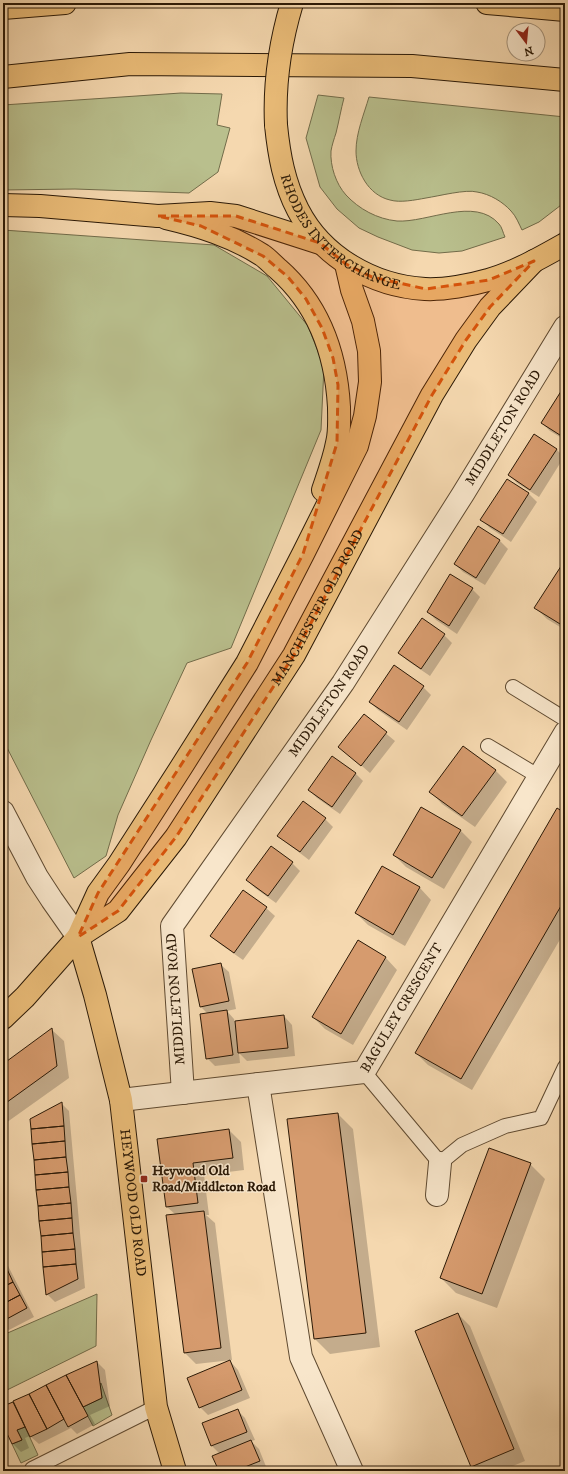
<svg xmlns="http://www.w3.org/2000/svg" width="568" height="1474" font-family="'IM FELL DW Pica',serif">
  <rect width="100%" height="100%" fill="#f5d8af"/>
  <filter id="stains"><feTurbulence type="fractalNoise" baseFrequency=".005" numOctaves="4"/><feColorMatrix values="0 0 0 0 .2 0 0 0 0 .09 0 0 0 0 .02 0 0 0 .5 -.17"/></filter>
  <radialGradient id="worn" r=".72"><stop offset=".6" stop-color="#630" stop-opacity="0"/><stop offset="1" stop-color="#630" stop-opacity=".3"/></radialGradient>
  <path fill="#b9bf8d" stroke="#726c4a" d="M 181,93 L 222,94 L 217,125 L 230,128 L 218,172 L 189,193 L 75,189 L 3,190 L 3,105 Z
    M 318,95 L 344,98 C 341,109 339,121 336,133 C 334,139 332,145 331,151 C 330,166 336,184 346,195 C 359,209 377,219 397,221 C 427,223 475,196 499,224 C 502,227 503,233 505,237 L 462,251 L 439,253 L 412,250 L 378,237 L 359,228 L 337,209 L 320,187 L 306,138 Z
    M 369,97 L 565,117 L 565,202 L 539,222 L 522,230 C 519,224 516,216 511,211 C 503,202 490,194 477,192 C 466,189 439,196 426,198 C 415,200 400,203 390,200 C 368,195 356,171 356,151 C 356,133 364,114 369,97 Z
    M 3,230 L 214,245 L 267,276 L 308,326 L 324,367 L 321,430 L 231,648 L 187,663 L 151,740 L 118,815 L 106,856 L 74,878 L 3,740 Z
    M 97,1294 L 96,1346 L 3,1392 L 3,1335 Z
    M 101,1383 L 112,1415 L 93,1426 L 83,1407 L 102,1398 L 100,1384 Z
    M 25,1427 L 38,1455 L 21,1463 L 12,1444 L 22,1440 L 17,1430 Z"/>
  <path fill="#0003" d="M 565,387 L 565,440 L 550,431 L 542,423 Z
    M 556,449 L 564,457 L 539,497 L 517,483 L 509,475 Z
    M 507,480 L 529,494 L 537,502 L 511,542 L 490,528 L 482,520 Z
    M 478,528 L 500,541 L 508,549 L 485,585 L 463,572 L 455,564 Z
    M 565,561 L 565,630 L 547,619 L 536,608 Z
    M 472,589 L 480,597 L 457,634 L 436,620 L 428,612 Z
    M 444,635 L 452,643 L 430,676 L 408,661 L 399,653 Z
    M 423,687 L 431,695 L 407,730 L 378,710 L 370,702 Z
    M 365,716 L 395,741 L 370,773 L 340,747 Z
    M 495,770 L 507,782 L 475,827 L 442,804 L 431,792 Z
    M 355,773 L 363,781 L 340,814 L 317,798 L 309,790 Z
    M 565,814 L 565,931 L 472,1090 L 428,1065 L 416,1053 Z
    M 325,819 L 333,827 L 309,860 L 287,843 L 279,835 Z
    M 460,830 L 472,842 L 444,889 L 406,867 L 394,855 Z
    M 271,847 L 292,863 L 300,871 L 276,903 L 255,888 L 247,880 Z
    M 383,867 L 420,888 L 431,900 L 405,946 L 368,925 L 356,913 Z
    M 243,891 L 266,908 L 275,916 L 243,960 L 220,944 L 212,936 Z
    M 358,942 L 386,958 L 397,970 L 353,1045 L 325,1029 L 313,1017 Z
    M 220,964 L 229,972 L 236,1009 L 227,1011 L 234,1019 L 235,1022 L 284,1016 L 292,1025 L 295,1056 L 247,1061 L 239,1053 L 240,1063 L 215,1066 L 207,1058 L 208,1014 L 201,1007 Z
    M 52,1030 L 64,1041 L 69,1078 L 3,1125 L 3,1065 Z
    M 61,1103 L 69,1111 L 85,1288 L 55,1302 L 47,1294 Z
    M 338,1114 L 353,1129 L 380,1347 L 330,1354 L 315,1339 Z
    M 229,1130 L 241,1142 L 244,1170 L 204,1175 L 209,1215 L 206,1215 L 215,1223 L 232,1360 L 196,1364 L 185,1353 L 176,1215 L 167,1207 L 158,1140 Z
    M 530,1164 L 545,1179 L 497,1308 L 456,1293 L 441,1278 Z
    M 3,1256 L 34,1317 L 9,1330 L 3,1324 Z
    M 458,1314 L 470,1326 L 525,1461 L 501,1471 L 476,1471 L 472,1467 Z
    M 230,1361 L 238,1370 L 250,1398 L 208,1415 L 200,1407 Z
    M 97,1362 L 105,1370 L 110,1406 L 90,1415 L 95,1424 L 77,1434 L 71,1428 L 39,1444 L 30,1436 L 25,1438 L 29,1448 L 21,1452 L 13,1444 L 3,1423 L 3,1407 Z
    M 237,1410 L 245,1418 L 255,1440 L 251,1441 L 259,1449 L 267,1469 L 264,1470 L 265,1471 L 220,1471 L 220,1454 L 212,1446 L 203,1424 Z"/>
  <path fill="#d69b6e" stroke="#2b1906" d="M 565,385 L 565,434 L 563,437 L 541,423 Z
    M 534,434 L 557,449 L 530,490 L 508,475 Z
    M 507,479 L 529,493 L 503,534 L 480,520 Z
    M 478,526 L 500,540 L 476,578 L 454,564 Z
    M 565,560 L 565,627 L 534,608 Z
    M 450,574 L 473,588 L 449,626 L 427,612 Z
    M 422,618 L 445,634 L 421,669 L 398,653 Z
    M 394,665 L 424,686 L 399,722 L 369,702 Z
    M 364,714 L 387,732 L 361,766 L 338,747 Z
    M 463,746 L 496,770 L 462,816 L 429,792 Z
    M 332,756 L 356,773 L 332,807 L 308,790 Z
    M 303,801 L 326,818 L 300,852 L 277,836 Z
    M 421,807 L 461,830 L 432,878 L 393,855 Z
    M 557,808 L 565,813 L 565,899 L 461,1079 L 415,1053 Z
    M 271,846 L 293,862 L 268,896 L 246,880 Z
    M 382,866 L 420,887 L 393,935 L 355,913 Z
    M 243,890 L 267,907 L 234,953 L 210,936 Z
    M 358,940 L 386,957 L 341,1034 L 312,1017 Z
    M 221,963 L 229,1001 L 200,1007 L 192,969 Z
    M 227,1010 L 233,1055 L 206,1059 L 200,1014 Z
    M 284,1015 L 288,1048 L 238,1053 L 235,1021 Z
    M 52,1028 L 57,1066 L 3,1105 L 3,1064 Z
    M 62,1102 L 64,1126 L 31,1129 L 30,1119 Z
    M 338,1113 L 366,1333 L 314,1339 L 287,1119 Z
    M 64,1126 L 65,1141 L 32,1144 L 31,1129 Z
    M 229,1129 L 233,1158 L 193,1163 L 198,1203 L 166,1207 L 157,1139 Z
    M 65,1141 L 66,1157 L 34,1160 L 32,1144 Z
    M 489,1148 L 531,1163 L 482,1294 L 440,1278 Z
    M 66,1157 L 68,1172 L 35,1175 L 34,1160 Z
    M 68,1172 L 69,1187 L 36,1190 L 35,1175 Z
    M 69,1187 L 71,1203 L 38,1206 L 36,1190 Z
    M 71,1203 L 72,1218 L 39,1221 L 38,1206 Z
    M 204,1211 L 221,1348 L 184,1353 L 166,1215 Z
    M 72,1218 L 73,1233 L 41,1236 L 39,1221 Z
    M 73,1233 L 75,1249 L 42,1252 L 41,1236 Z
    M 75,1249 L 76,1264 L 43,1267 L 42,1252 Z
    M 76,1264 L 78,1279 L 46,1295 L 43,1267 Z
    M 7,1269 L 13,1282 L 3,1287 L 3,1271 Z
    M 13,1282 L 20,1295 L 3,1304 L 3,1287 Z
    M 20,1295 L 27,1308 L 3,1321 L 3,1304 Z
    M 458,1313 L 514,1449 L 471,1467 L 415,1331 Z
    M 230,1360 L 242,1390 L 199,1408 L 187,1378 Z
    M 97,1361 L 102,1398 L 83,1407 L 66,1375 Z
    M 66,1375 L 88,1416 L 68,1427 L 46,1385 Z
    M 46,1385 L 64,1419 L 47,1429 L 29,1394 Z
    M 29,1394 L 47,1429 L 30,1437 L 13,1401 Z
    M 13,1402 L 25,1427 L 17,1430 L 22,1440 L 12,1444 L 3,1425 L 3,1406 Z
    M 238,1409 L 247,1432 L 211,1446 L 202,1423 Z
    M 251,1440 L 260,1461 L 235,1471 L 219,1471 L 212,1456 Z"/>
  <g fill="none" stroke-linecap="round" stroke-linejoin="round">
    <g stroke="#5e4930" stroke-width="16">
      <path id="service" d="M 513,687 L 565,719
        M 488,746 L 538,776
        M 364,1072 L 440,1163 L 462,1145 L 505,1126 L 541,1118 L 565,1067
        M 32,1469 L 156,1407"/>
    </g>
    <g stroke="#5e4930" stroke-width="24">
      <g id="minor">
        <path d="M 3,812 L 37,877 L 52,900 L 78,937"/>
        <path d="M 258,1084 L 301,1357 L 352,1471"/>
        <path id="s1" d="M 183,1093 L 172,926 L 343,683 L 463,494 L 565,327"/>
        <path id="s2" d="M 121,1100 L 364,1072 L 565,733"/>
        <path d="M 437,1195 L 440,1163"/>
      </g>
    </g>
    <g stroke="#2b1906" stroke-width="24">
      <g id="primary">
        <path d="M 166,218 C 200,226 232,236 262,255 C 268,259 273,265 278,269 C 319,305 336,353 339,407 C 339,419 340,432 337,443 C 334,459 328,475 323,490"/>
        <path d="M 78,937 L 98,893 L 119,864 L 182,766 L 247,663 L 303,554 L 357,446 L 365,416 L 370,382 L 369,351 L 363,321 L 352,290 L 346,264"/>
        <path id="s3" d="M 78,937 L 95,995 L 121,1100 L 156,1407 L 175,1471"/>
        <path id="s4" d="M 3,1018 L 25,997 L 78,937 L 118,911 L 176,837 L 294,655 L 432,395 L 466,340 L 490,307 L 534,261"/>
      </g>
    </g>
    <g stroke="#2b1906" stroke-width="24">
      <g id="trunk">
        <path id="s5" d="M 276,125 C 279,155 284,183 298,210 C 322,257 373,286 425,289 C 444,290 471,285 488,280 C 514,273 542,257 565,244"/>
        <path d="M 158,216 L 210,213 L 236,216 L 320,243"/>
      </g>
    </g>
    <g stroke="#2b1906" stroke-width="24">
      <path id="motorway" d="M 487,3 L 565,10
        M 3,8 L 65,3
        M 3,77 L 130,64 L 412,66 L 565,80
        M 3,205 L 40,206 L 158,216"/>
    </g>
    <use href="#service" stroke="#f8e6cb" stroke-width="14"/>
    <use href="#minor" stroke="#f8e6cb" stroke-width="22"/>
    <use href="#primary" stroke="#eabc78" stroke-width="22"/>
    <use href="#trunk" stroke="#eabc78" stroke-width="22"/>
    <use href="#motorway" stroke="#eabc78" stroke-width="22"/>
    <g stroke="#2b1906" stroke-width="24" stroke-linecap="butt">
      <path id="trunk-bridge" d="M 276,125 C 274,83 280,43 292,3"/>
    </g>
    <use href="#trunk-bridge" stroke="#eabc78" stroke-width="22"/>
  </g>
  <path fill="#d5530b" fill-opacity="0.2" stroke="#d5530b" stroke-width="3" stroke-dasharray="8 5" stroke-linejoin="round" d="M 158,216 L 236,216 L 320,243 L 346,264 L 372,277 L 426,289 L 489,280 L 534,261 L 490,307 L 466,340 L 432,395 L 294,655 L 176,837 L 118,911 L 78,937 L 98,893 L 247,663 L 303,554 L 337,443 L 338,385 L 333,358 L 322,328 L 306,299 L 288,277 L 263,256 L 201,226 Z"/>
  <rect fill="#8f2418" stroke="#f8e6cb" stroke-width="1.5" x="140" y="1175" width="8" height="8" rx="2"/>
  <g text-anchor="middle" dominant-baseline="central" stroke-width="3" stroke-linejoin="round" paint-order="stroke">
    <g font-size="14" fill="#2b1906" stroke="#f8e6cb">
      <text stroke="none"><textPath href="#s5" startOffset="135">RHODES INTERCHANGE</textPath></text>
      <text stroke="none"><textPath href="#s1" startOffset="766">MIDDLETON ROAD</textPath></text>
      <text stroke="none"><textPath href="#s4" startOffset="522">MANCHESTER OLD ROAD</textPath></text>
      <text stroke="none"><textPath href="#s1" startOffset="442">MIDDLETON ROAD</textPath></text>
      <text transform="translate(176 999) rotate(-94)">MIDDLETON ROAD</text>
      <text stroke="none"><textPath href="#s2" startOffset="319">BAGULEY CRESCENT</textPath></text>
      <text stroke="none"><textPath href="#s3" startOffset="272">HEYWOOD OLD ROAD</textPath></text>
    </g>
    <g font-size="14" font-weight="bold" fill="#2b1906" stroke="#f8e6cb" text-anchor="start">
      <text x="152" y="1171">Heywood Old<tspan x="152" dy="16">Road/Middleton Road</tspan></text>
    </g>
  </g>
  <rect width="568" height="1474" fill="none" stroke="#f5d8af" stroke-width="16"/>
  <rect x="4" y="4" width="560" height="1466" fill="none" stroke="#2b1906" stroke-width="2"/>
  <rect x="8" y="8" width="552" height="1458" fill="none" stroke="#2b1906"/>
  <g transform="translate(526 42) rotate(164)"><circle r="19" fill="#f8e6cb" stroke="#a6947c"/>
  <path d="M0-3L7 15L0 10L-7 15Z" fill="#8f2418"/>
  <text y="-6" font-size="11" font-weight="bold" text-anchor="middle" fill="#2b1906">N</text>
  </g>
  <rect width="100%" height="100%" filter="url(#stains)"/>
  <rect width="100%" height="100%" fill="url(#worn)"/>
</svg>
